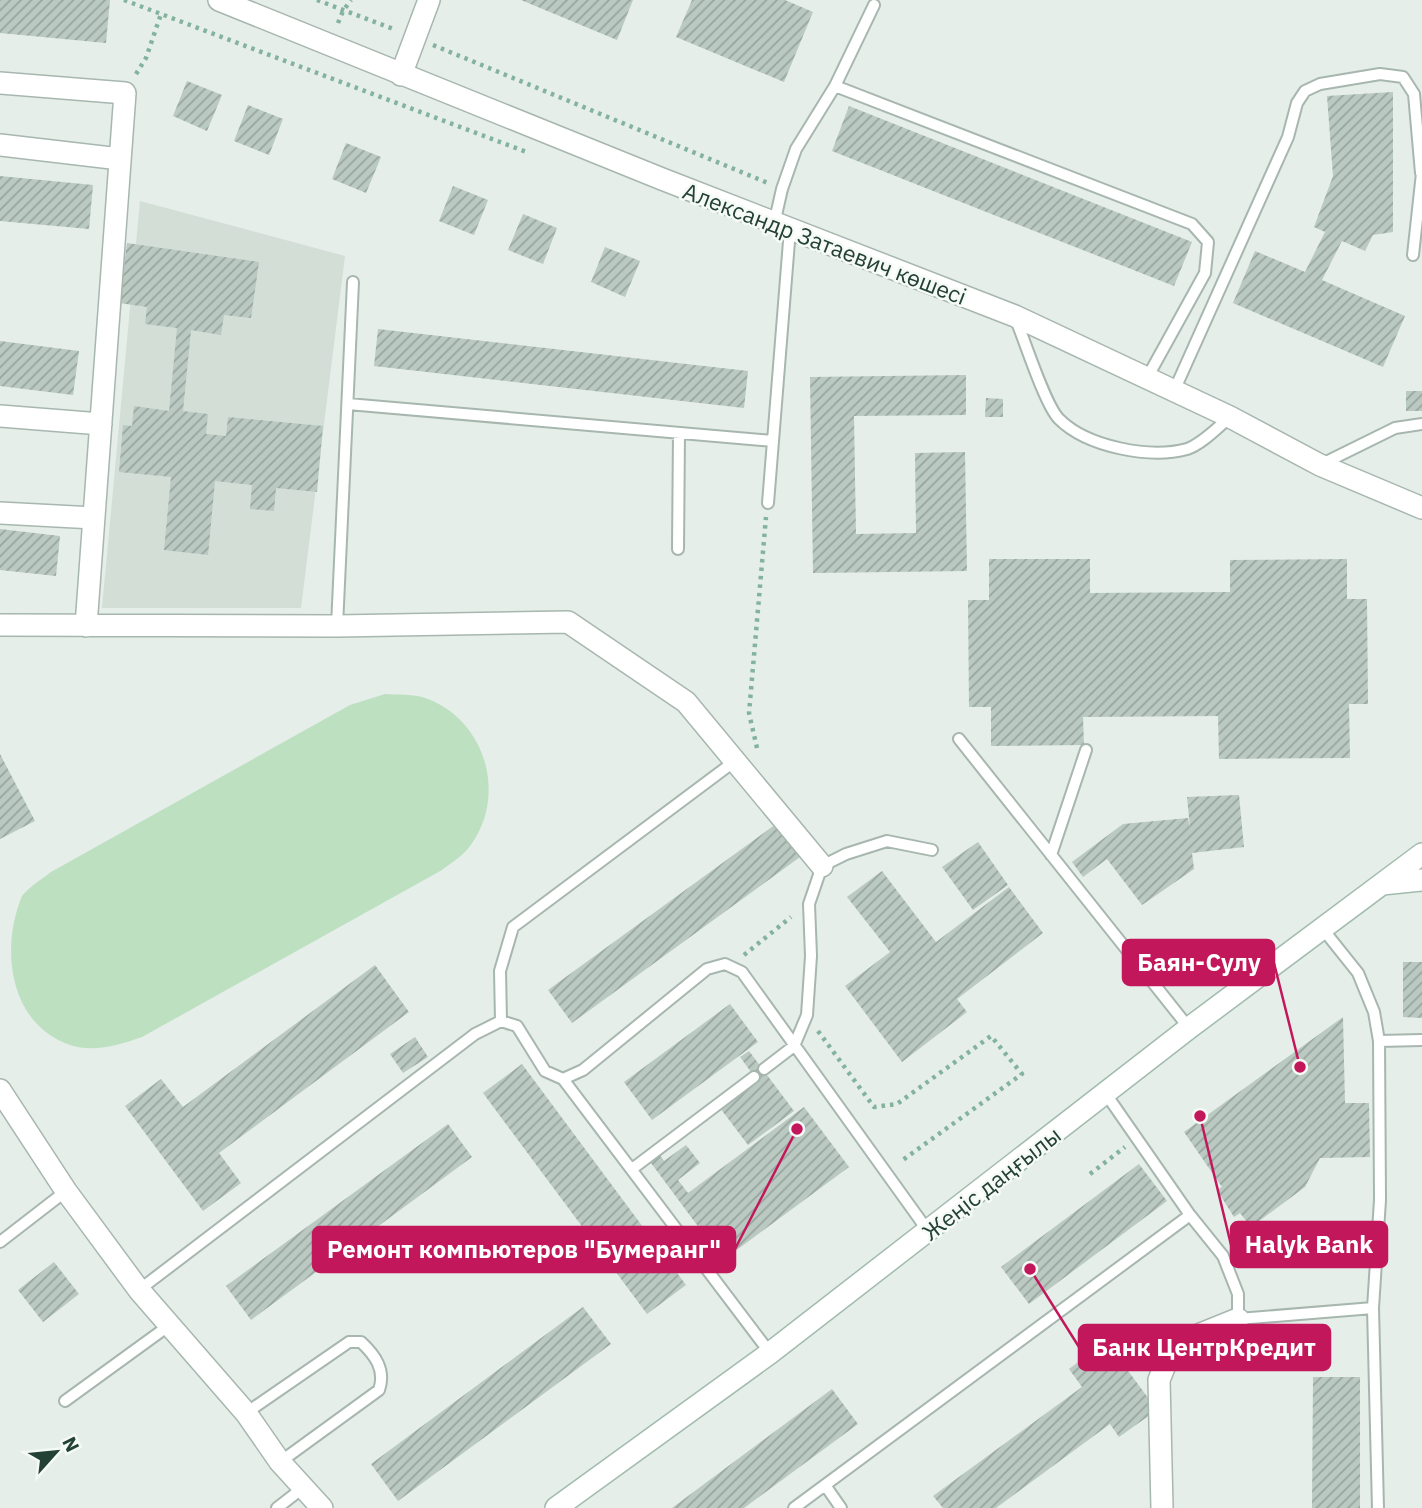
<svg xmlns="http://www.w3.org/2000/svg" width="1422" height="1508" font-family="'IBM Plex Sans',sans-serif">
  <defs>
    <pattern id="building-hatch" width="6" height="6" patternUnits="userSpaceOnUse" patternTransform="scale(1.75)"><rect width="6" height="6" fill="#bac9c1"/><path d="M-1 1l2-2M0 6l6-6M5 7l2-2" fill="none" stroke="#97a59e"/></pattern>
  </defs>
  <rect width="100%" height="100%" fill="#e5eee9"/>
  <path fill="#d3ded7" d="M 140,201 L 345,256 L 301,608 L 102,608 Z"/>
  <path fill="#bde0c1" d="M 385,694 C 397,695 411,694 422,697 C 484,716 509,794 470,846 C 464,855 451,863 442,870 L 142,1037 C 119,1045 94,1053 70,1045 C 9,1024 0,949 22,896 C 29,887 42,879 51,872 L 350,705 Z"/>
  <path fill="url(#building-hatch)" d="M 0,0 L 110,0 L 106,43 L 0,33 Z
    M 521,0 L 633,0 L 617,40 Z
    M 692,0 L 785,0 L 813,12 L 784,82 L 676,37 Z
    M 187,81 L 222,95 L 207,131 L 173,116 Z
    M 1393,92 L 1393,232 L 1373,235 L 1365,251 L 1342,241 L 1322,280 L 1405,316 L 1383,367 L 1233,303 L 1255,251 L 1305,272 L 1325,232 L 1314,227 L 1333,176 L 1327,96 Z
    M 248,105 L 283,119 L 269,155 L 234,141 Z
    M 849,106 L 1192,242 L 1174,286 L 832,151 Z
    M 346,143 L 381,157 L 366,193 L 332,179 Z
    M 0,176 L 93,185 L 89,229 L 0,221 Z
    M 453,186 L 488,200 L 474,235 L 439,221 Z
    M 523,214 L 557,228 L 543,264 L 508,250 Z
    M 127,243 L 259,262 L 251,318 L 224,315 L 221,335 L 191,330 L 183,411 L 208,414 L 206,434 L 226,436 L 228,417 L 323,426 L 317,492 L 276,488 L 274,511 L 250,509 L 252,485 L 215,481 L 208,555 L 164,550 L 171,477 L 119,472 L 123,425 L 132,426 L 134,406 L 169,411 L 177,328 L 145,324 L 147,307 L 119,303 Z
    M 605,247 L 640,261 L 625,297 L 591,282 Z
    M 378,329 L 748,371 L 744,408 L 374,366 Z
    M 0,341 L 79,351 L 73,395 L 0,386 Z
    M 966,375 L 966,415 L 854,416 L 856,534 L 916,533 L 915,453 L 965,452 L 967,571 L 813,573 L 810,377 Z
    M 1406,391 L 1422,391 L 1422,411 L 1406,411 Z
    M 986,398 L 1003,399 L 1003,417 L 985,417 Z
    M 0,529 L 60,536 L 56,576 L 0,570 Z
    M 989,559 L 1090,559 L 1090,593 L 1230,592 L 1230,560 L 1347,559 L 1347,599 L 1367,599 L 1368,704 L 1349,704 L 1350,758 L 1219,759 L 1218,716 L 1083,717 L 1084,745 L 991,746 L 991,707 L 969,707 L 968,600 L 989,600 Z
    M 0,754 L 35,821 L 0,839 Z
    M 1239,795 L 1244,847 L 1192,853 L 1194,869 L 1142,905 L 1107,859 L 1083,877 L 1072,862 L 1123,824 L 1188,818 L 1190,828 L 1187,797 Z
    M 776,824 L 800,857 L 572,1023 L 548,990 Z
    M 978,842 L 1008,885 L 973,910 L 942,867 Z
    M 882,871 L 936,942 L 1009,887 L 1043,933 L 957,999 L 967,1012 L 902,1062 L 845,986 L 890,952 L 847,897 Z
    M 1403,962 L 1422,962 L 1422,1018 L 1403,1017 Z
    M 375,965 L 409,1012 L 219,1153 L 241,1183 L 203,1211 L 125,1106 L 161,1079 L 183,1107 Z
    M 730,1004 L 758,1042 L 652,1120 L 624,1082 Z
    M 1343,1017 L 1345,1103 L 1369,1103 L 1370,1157 L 1320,1158 L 1305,1187 L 1251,1227 L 1240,1213 L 1234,1217 L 1217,1190 L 1222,1187 L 1184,1132 Z
    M 415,1037 L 428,1057 L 403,1073 L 390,1054 Z
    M 749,1051 L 794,1111 L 748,1145 L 720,1108 L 757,1080 L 740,1057 Z
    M 522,1064 L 686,1285 L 647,1314 L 483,1093 Z
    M 804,1107 L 849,1167 L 723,1260 L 648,1159 L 658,1152 L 664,1161 L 686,1145 L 700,1163 L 678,1180 L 688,1193 Z
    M 448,1124 L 472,1157 L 251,1320 L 226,1286 Z
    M 1139,1164 L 1167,1201 L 1029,1304 L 1001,1267 Z
    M 54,1262 L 79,1294 L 43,1322 L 18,1290 Z
    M 583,1307 L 611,1344 L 398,1501 L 371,1464 Z
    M 1106,1341 L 1157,1410 L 1119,1437 L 1110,1424 L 996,1508 L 943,1508 L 933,1496 L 1082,1387 L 1069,1369 Z
    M 1313,1377 L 1360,1377 L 1360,1508 L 1312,1508 Z
    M 832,1389 L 858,1424 L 744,1508 L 672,1508 Z"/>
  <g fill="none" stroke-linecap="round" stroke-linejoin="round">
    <g stroke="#a7b7af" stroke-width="14">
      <path id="service" d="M 874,5 L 835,86 L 1192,224 L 1208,242 L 1205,273 L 1147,378
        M 774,224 L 782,189 L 796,149 L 835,86
        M 1413,255 L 1422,173
        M 1016,320 C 1025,341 1045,405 1059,419 C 1087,447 1150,459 1187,449 C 1202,444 1218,427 1230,417
        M 1174,391 L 1288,137 L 1297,103 L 1305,91 L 1320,84 L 1380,74 L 1403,77 L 1414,94 L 1421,173
        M 348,404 L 773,441 L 790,229
        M 1320,465 L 1395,428 L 1422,424
        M 768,503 L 773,441
        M 678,549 L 679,433
        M 337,626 L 353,282
        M 959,739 L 1189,1028
        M 1051,855 L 1086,750
        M 1322,928 L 1358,973 L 1374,1012 L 1379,1041 L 1380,1200 L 1373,1308
        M 501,1021 L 500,971 L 513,927 L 735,761
        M 1379,1041 L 1422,1040
        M 764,1069 L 794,1046 L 807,1015 L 811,956 L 809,904 L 822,866 L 846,854 L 887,841 L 932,850
        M 563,1079 L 770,1353
        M 1106,1094 L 1190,1215 L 1223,1256 L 1238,1294 L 1238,1319 L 1373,1308 L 1378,1508
        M 632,1169 L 754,1077
        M 0,1242 L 66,1191
        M 139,1290 L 475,1034 L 501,1021 L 517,1026 L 545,1071 L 563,1079 L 583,1070 L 707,969 L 725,964 L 742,972 L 928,1231
        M 65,1401 L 171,1324
        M 246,1413 L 349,1342 L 361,1342 C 375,1355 386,1370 379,1390 L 280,1462
        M 825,1485 L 841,1508
        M 277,1508 L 304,1487
        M 794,1508 L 1190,1215"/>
    </g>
    <g stroke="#a7b7af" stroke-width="24">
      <path id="minor" d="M 401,75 L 429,0
        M 0,83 L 125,93 L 86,626
        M 0,145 L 120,159
        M 0,416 L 101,424
        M 0,513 L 94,518
        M 0,625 L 337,626 L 568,622 L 686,702 L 822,866
        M 1162,1508 L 1159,1380 L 1167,1360 L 1186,1340 L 1238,1319"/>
    </g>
    <g stroke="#a7b7af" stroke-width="24">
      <path id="tertiary" d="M 219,0 L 662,179 L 1015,316 L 1230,417 L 1320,465 L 1422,508
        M 0,1090 L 66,1191 L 139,1290 L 246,1413 L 280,1462 L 322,1508"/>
    </g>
    <g stroke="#a2bbaf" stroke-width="24">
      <path id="secondary" d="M 1382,884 L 1422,880
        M 556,1508 L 770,1353 L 1189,1028 L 1422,854"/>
    </g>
    <path stroke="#84b39d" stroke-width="4.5" stroke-dasharray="3.5 5" stroke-linecap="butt" d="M 124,0 L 529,153
      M 317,0 L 396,30
      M 338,23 L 343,11 L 351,0
      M 433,45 L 768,183
      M 136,74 L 146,58 L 161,14
      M 757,748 L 749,713 L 766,517
      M 744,955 L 791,917
      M 818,1031 L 874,1107 L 897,1104 L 991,1036 L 1022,1074 L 900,1162
      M 1090,1174 L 1125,1147"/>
    <use href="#service" stroke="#fff" stroke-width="10"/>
    <use href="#minor" stroke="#fff" stroke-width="21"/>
    <use href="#tertiary" stroke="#fff" stroke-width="21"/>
    <use href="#secondary" stroke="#fff" stroke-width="21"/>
  </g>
  <g text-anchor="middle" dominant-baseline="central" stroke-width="5" stroke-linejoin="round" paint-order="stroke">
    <g font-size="23" fill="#234134" stroke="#f6faf7">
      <text transform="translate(825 243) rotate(21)">Александр Затаевич көшесі</text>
      <text transform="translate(991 1183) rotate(-38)">Жеңіс даңғылы</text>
    </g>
  </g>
  <path fill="none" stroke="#c2185b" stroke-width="2.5" d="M1300 1067L1274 963M1200 1116L1231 1245M797 1129L735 1249M1030 1269L1079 1347"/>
  <g fill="#c2185b" stroke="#f6faf7" stroke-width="2.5">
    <circle cx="1300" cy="1067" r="7"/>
    <circle cx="1200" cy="1116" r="7"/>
    <circle cx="797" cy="1129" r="7"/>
    <circle cx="1030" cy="1269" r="7"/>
  </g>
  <g fill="#c2185b" stroke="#c2185b" stroke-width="2.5">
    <rect x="1123" y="940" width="151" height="45" rx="7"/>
    <rect x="1231" y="1222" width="156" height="45" rx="7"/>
    <rect x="313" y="1227" width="422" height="45" rx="7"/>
    <rect x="1079" y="1325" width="251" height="45" rx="7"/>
  </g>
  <g font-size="24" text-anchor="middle" font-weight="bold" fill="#fff">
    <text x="1199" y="971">Баян-Сулу</text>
    <text x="1309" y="1253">Halyk Bank</text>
    <text x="524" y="1258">Ремонт компьютеров "Бумеранг"</text>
    <text x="1204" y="1356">Банк ЦентрКредит</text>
  </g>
  <g transform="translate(56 1452) rotate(63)" stroke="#f6faf7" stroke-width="5" paint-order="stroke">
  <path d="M0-5L12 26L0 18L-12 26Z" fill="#234134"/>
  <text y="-10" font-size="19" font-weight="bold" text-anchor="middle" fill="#234134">N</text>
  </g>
</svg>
